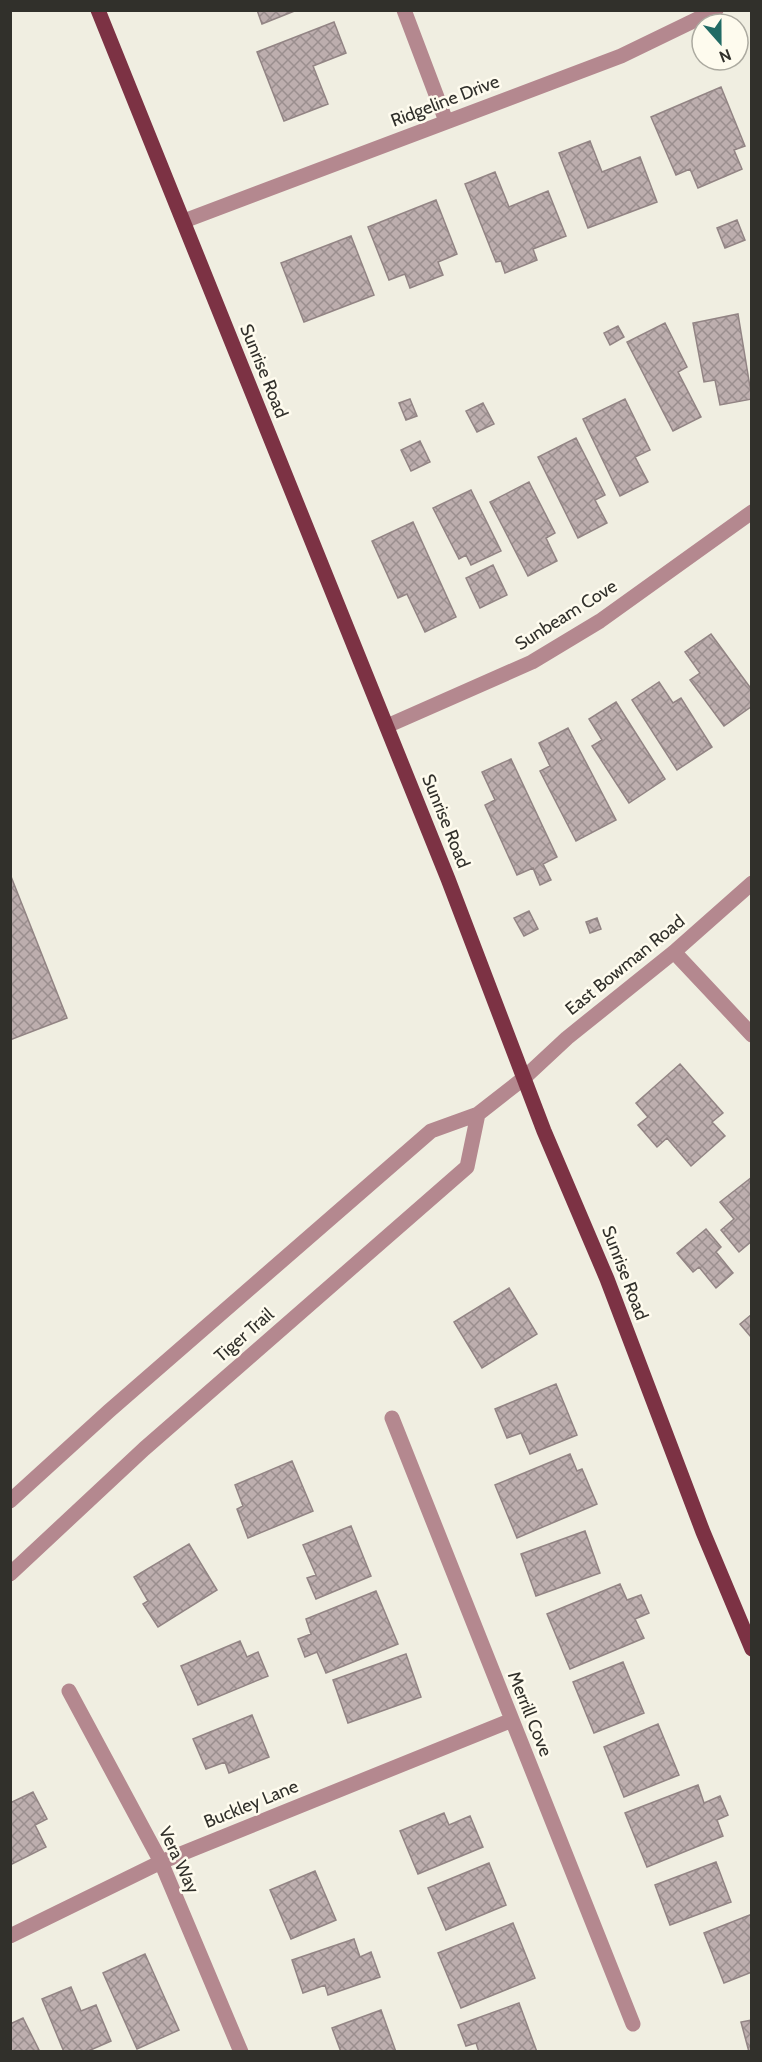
<svg xmlns="http://www.w3.org/2000/svg" width="762" height="2062" font-family="Cabin,sans-serif">
  <defs>
    <pattern id="building-cross-hatch" width="8" height="8" patternUnits="userSpaceOnUse" patternTransform="scale(1.5)"><rect width="8" height="8" fill="#bdaeae"/><path d="M0 0l8 8M0 8l8-8" fill="none" stroke="#9a8e8e"/></pattern>
  </defs>
  <rect width="100%" height="100%" fill="#f0eee1"/>
  <path fill="url(#building-cross-hatch)" stroke="#928484" stroke-width="1.5" d="M 257,10 L 297,10 L 262,24 Z
    M 334,22 L 346,53 L 313,66 L 328,104 L 284,121 L 257,52 Z
    M 721,87 L 745,146 L 734,150 L 742,169 L 698,188 L 690,169 L 676,175 L 651,117 Z
    M 590,141 L 602,172 L 640,157 L 657,202 L 588,228 L 559,153 Z
    M 495,172 L 509,207 L 548,191 L 566,236 L 533,249 L 537,260 L 505,273 L 501,261 L 496,262 L 465,184 Z
    M 436,200 L 457,254 L 438,262 L 443,275 L 410,288 L 405,274 L 389,280 L 368,227 Z
    M 737,220 L 745,240 L 725,248 L 717,228 Z
    M 351,236 L 374,295 L 304,322 L 281,263 Z
    M 738,314 L 752,399 L 720,405 L 715,380 L 704,382 L 693,323 Z
    M 665,323 L 687,367 L 678,372 L 701,417 L 673,431 L 627,342 Z
    M 618,326 L 624,337 L 610,345 L 604,333 Z
    M 410,399 L 417,416 L 406,420 L 399,403 Z
    M 625,399 L 650,450 L 635,457 L 648,482 L 620,496 L 583,419 Z
    M 483,403 L 494,424 L 477,432 L 466,411 Z
    M 576,438 L 605,495 L 595,500 L 607,523 L 578,538 L 538,457 Z
    M 420,441 L 430,462 L 411,471 L 401,450 Z
    M 529,482 L 555,533 L 546,538 L 557,561 L 528,576 L 490,502 Z
    M 471,490 L 501,551 L 471,565 L 466,555 L 459,559 L 433,508 Z
    M 413,522 L 456,617 L 425,632 L 407,594 L 398,598 L 372,541 Z
    M 493,565 L 507,595 L 480,608 L 466,578 Z
    M 711,634 L 752,690 L 752,706 L 724,726 L 690,680 L 700,673 L 685,652 Z
    M 659,682 L 673,703 L 681,698 L 712,747 L 677,770 L 632,700 Z
    M 616,702 L 665,779 L 629,803 L 592,746 L 602,740 L 589,719 Z
    M 568,728 L 616,820 L 576,841 L 540,771 L 550,766 L 539,743 Z
    M 511,759 L 557,857 L 543,864 L 551,880 L 540,885 L 533,868 L 517,875 L 485,805 L 495,800 L 482,772 Z
    M 10,874 L 67,1018 L 10,1040 Z
    M 529,911 L 538,929 L 524,936 L 514,918 Z
    M 597,918 L 601,929 L 590,933 L 586,922 Z
    M 680,1064 L 723,1113 L 712,1122 L 725,1136 L 691,1166 L 667,1138 L 657,1147 L 638,1125 L 648,1117 L 636,1103 Z
    M 752,1177 L 752,1241 L 739,1252 L 721,1230 L 734,1219 L 720,1202 Z
    M 706,1229 L 721,1247 L 716,1252 L 733,1273 L 716,1288 L 699,1267 L 693,1272 L 677,1253 Z
    M 509,1288 L 537,1334 L 482,1368 L 454,1322 Z
    M 752,1314 L 752,1337 L 751,1337 L 740,1324 Z
    M 556,1384 L 577,1435 L 530,1454 L 521,1433 L 507,1438 L 495,1409 Z
    M 570,1454 L 577,1471 L 582,1469 L 597,1504 L 517,1538 L 495,1485 Z
    M 292,1461 L 313,1511 L 248,1538 L 237,1509 L 243,1506 L 235,1485 Z
    M 351,1526 L 371,1576 L 316,1599 L 307,1578 L 316,1575 L 303,1545 Z
    M 585,1531 L 600,1573 L 536,1596 L 521,1554 Z
    M 189,1544 L 217,1590 L 158,1627 L 143,1604 L 148,1601 L 134,1577 Z
    M 620,1584 L 627,1600 L 641,1595 L 649,1613 L 635,1619 L 644,1638 L 570,1669 L 547,1614 Z
    M 376,1591 L 398,1644 L 326,1673 L 317,1652 L 305,1657 L 298,1639 L 311,1634 L 306,1619 Z
    M 240,1641 L 247,1657 L 258,1652 L 268,1676 L 198,1705 L 181,1666 Z
    M 406,1654 L 421,1697 L 348,1723 L 333,1680 Z
    M 623,1662 L 644,1713 L 594,1733 L 573,1682 Z
    M 252,1715 L 269,1757 L 229,1773 L 225,1762 L 206,1769 L 193,1739 Z
    M 658,1724 L 679,1775 L 624,1797 L 604,1747 Z
    M 698,1785 L 704,1803 L 720,1796 L 728,1815 L 717,1820 L 723,1836 L 647,1867 L 625,1813 Z
    M 33,1792 L 47,1819 L 35,1825 L 46,1847 L 10,1865 L 10,1803 Z
    M 444,1813 L 449,1825 L 470,1816 L 483,1847 L 418,1874 L 400,1831 Z
    M 716,1862 L 731,1902 L 670,1925 L 655,1885 Z
    M 489,1863 L 506,1905 L 446,1930 L 428,1888 Z
    M 315,1871 L 336,1920 L 291,1939 L 270,1890 Z
    M 752,1914 L 752,1972 L 724,1983 L 704,1933 Z
    M 513,1923 L 535,1978 L 461,2008 L 438,1953 Z
    M 354,1939 L 360,1957 L 371,1952 L 380,1977 L 328,1995 L 325,1985 L 303,1993 L 292,1960 Z
    M 145,1954 L 179,2030 L 137,2049 L 103,1973 Z
    M 71,1987 L 81,2011 L 96,2005 L 111,2041 L 86,2052 L 64,2052 L 42,1999 Z
    M 519,2003 L 537,2052 L 479,2052 L 476,2043 L 466,2046 L 458,2025 Z
    M 381,2010 L 396,2052 L 341,2052 L 332,2028 Z
    M 23,2018 L 40,2052 L 10,2052 L 10,2024 Z
    M 752,2020 L 752,2052 L 749,2052 L 741,2022 Z"/>
  <g fill="none" stroke-linecap="round" stroke-linejoin="round">
    <path stroke="#b4888f" stroke-width="15" d="M 404,10 L 446,121
      M 184,221 L 621,56 L 716,10
      M 387,726 L 532,662 L 600,621 L 752,512
      M 674,952 L 752,1035
      M 392,1418 L 633,2024
      M 10,1501 L 109,1411 L 431,1131 L 478,1114 L 524,1078 L 567,1038 L 674,952 L 752,883
      M 10,1574 L 144,1449 L 467,1167 L 478,1114
      M 69,1691 L 161,1862 L 241,2052
      M 10,1936 L 161,1862 L 512,1720"/>
    <path stroke="#7c3244" stroke-width="15" d="M 98,10 L 448,879 L 544,1131 L 607,1279 L 703,1532 L 752,1649"/>
  </g>
  <g text-anchor="middle" dominant-baseline="central" stroke-width="5" stroke-linejoin="round" paint-order="stroke">
    <g font-size="18" fill="#31302b" stroke="#fefbee">
      <text transform="translate(445 101) rotate(-21)">Ridgeline Drive</text>
      <text transform="translate(264 371) rotate(68)">Sunrise Road</text>
      <text transform="translate(566 615) rotate(-32)">Sunbeam Cove</text>
      <text transform="translate(446 821) rotate(68)">Sunrise Road</text>
      <text transform="translate(625 965) rotate(-39)">East Bowman Road</text>
      <text transform="translate(625 1273) rotate(69)">Sunrise Road</text>
      <text transform="translate(244 1335) rotate(-41)">Tiger Trail</text>
      <text transform="translate(530 1714) rotate(68)">Merrill Cove</text>
      <text transform="translate(251 1804) rotate(-22)">Buckley Lane</text>
      <text transform="translate(179 1860) rotate(65)">Vera Way</text>
    </g>
  </g>
  <rect width="762" height="2062" fill="none" stroke="#31302b" stroke-width="24"/>
  <g transform="translate(720 42) rotate(159)"><circle r="28" fill="#fefbee" stroke="#acaaa0" stroke-width="1.5"/>
  <path d="M0-4.5L10 22L0 15L-10 22Z" fill="#216b65"/>
  <text y="-9" font-size="16" font-weight="bold" text-anchor="middle" fill="#31302b">N</text>
  </g>
</svg>
